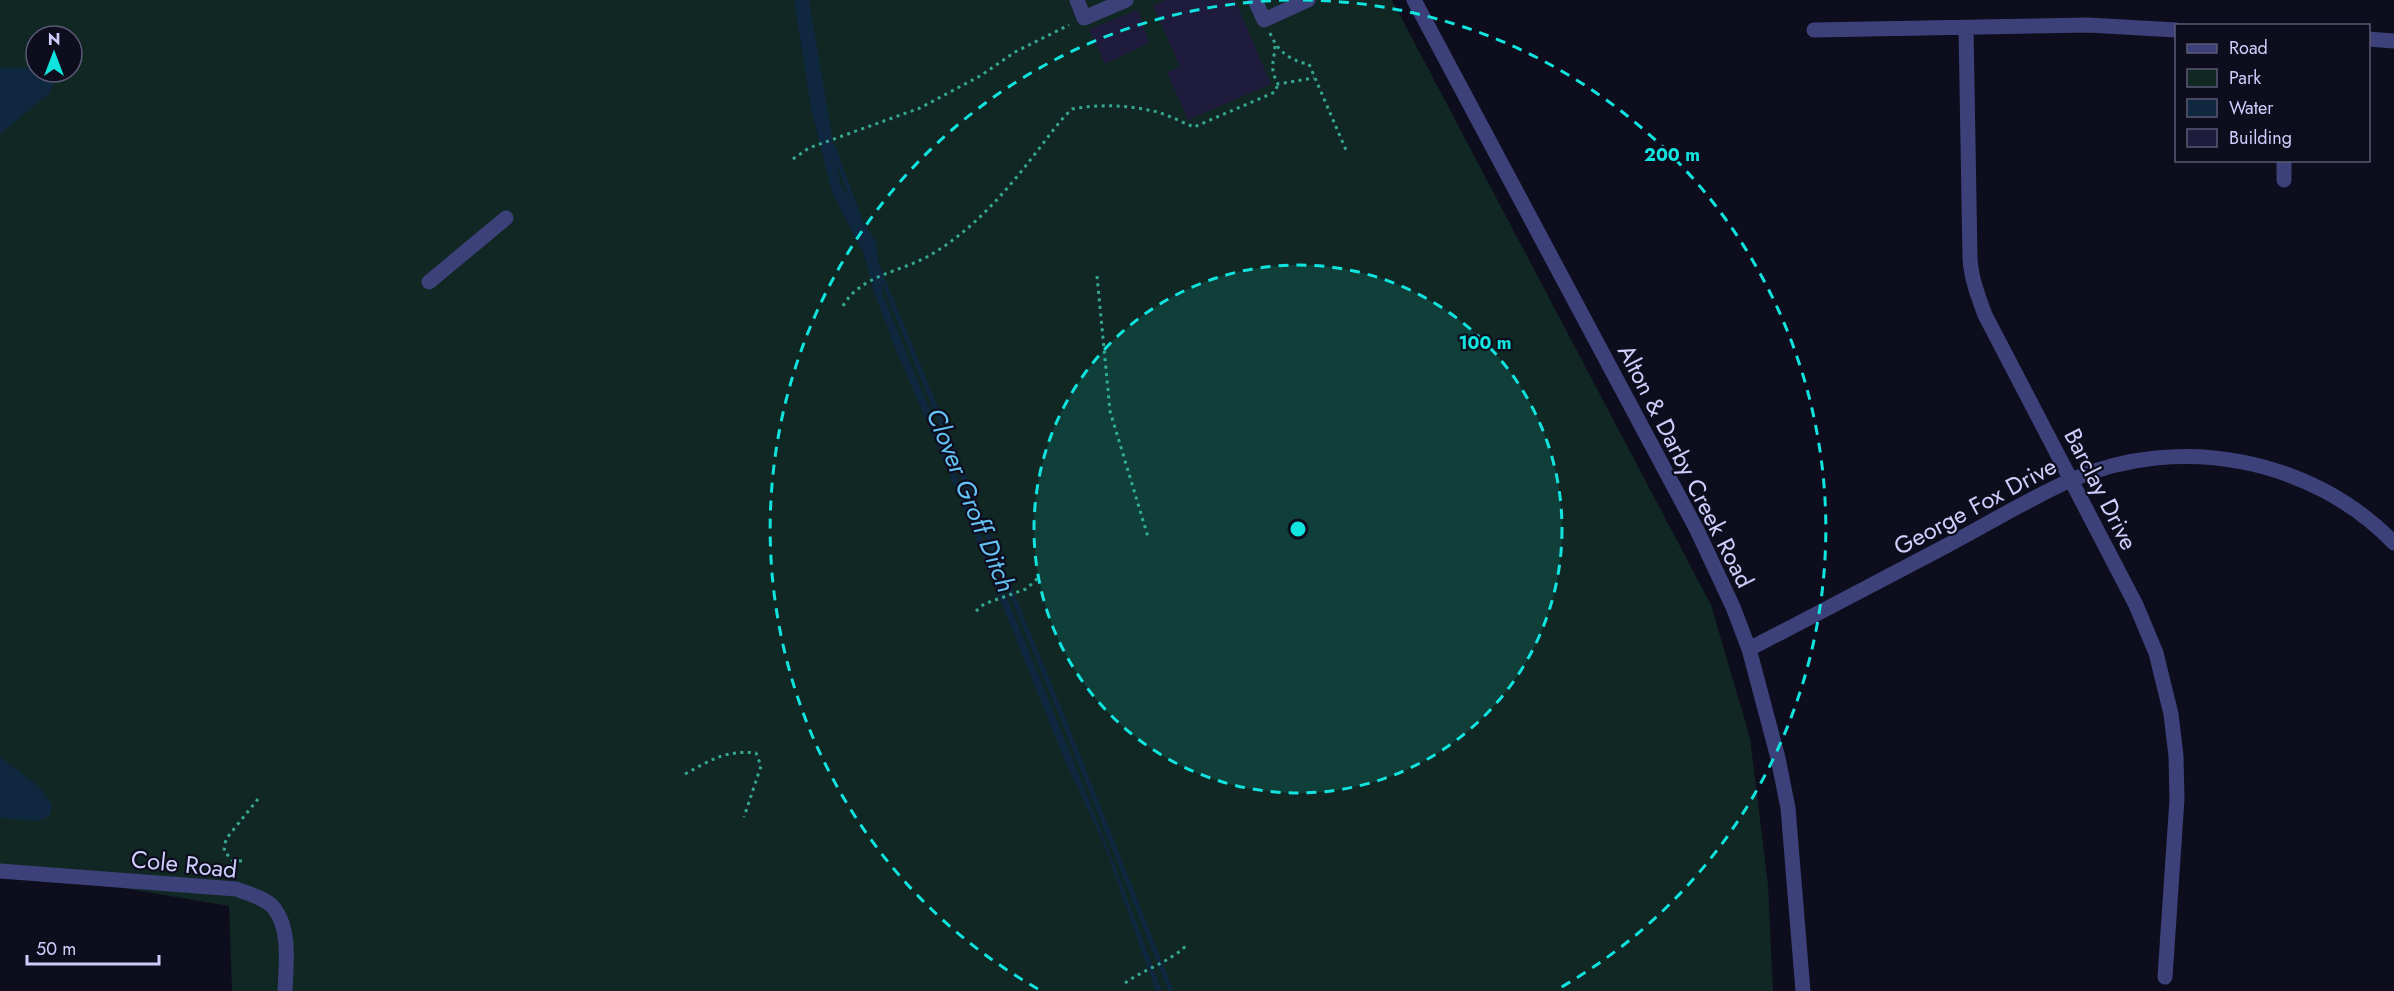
<svg xmlns="http://www.w3.org/2000/svg" width="2394" height="991" font-family="Jost,sans-serif">
  <rect width="100%" height="100%" fill="#0e0d1d"/>
  <path fill="#112723" fill-rule="evenodd" d="M 0,0 L 1392,0 L 1711,605 L 1750,738 L 1768,885 L 1773,991 L 232,991 L 229,906 L 0,867 ZM 36,36 L 72,36 L 72,72 L 36,72 Z"/>
  <path fill="#0f273f" d="M 794,0 L 809,0 L 840,183 L 876,242 L 883,295 C 976,527 1076,756 1162,991 L 1156,991 L 1103,842 L 1065,761 L 947,468 L 896,350 L 875,295 L 863,252 L 832,193 L 811,108 Z
    M 0,68 L 36,68 L 36,72 L 47,72 L 54,81 L 50,93 L 0,134 Z
    M 0,757 L 38,786 L 52,805 L 50,815 L 40,821 L 0,818 Z"/>
  <g fill="none" stroke-linecap="round" stroke-linejoin="round">
    <path stroke="#0f273f" stroke-width="5" d="M 833,147 L 858,215
      M 878,268 L 1062,716 L 1171,991"/>
  </g>
  <path fill="#1e1b3d" d="M 1166,0 L 1235,0 L 1271,84 L 1188,120 L 1167,72 L 1180,67 L 1153,5 Z
    M 1138,10 L 1149,43 L 1105,64 L 1089,29 Z"/>
  <g fill="none" stroke-linecap="round" stroke-linejoin="round">
    <path stroke="#36a792" stroke-width="3" stroke-dasharray="3 4.5" stroke-linecap="butt" d="M 1270,33 C 1277,50 1289,61 1309,64 L 1346,150
      M 1275,46 C 1274,63 1269,68 1278,84 L 1314,78
      M 793,159 L 809,148 L 920,108 L 980,76 L 1015,52 L 1069,25
      M 1097,276 L 1110,411 L 1148,537
      M 843,306 C 861,274 903,272 932,254 C 971,231 1004,194 1031,159 C 1045,142 1056,124 1072,109 C 1099,104 1127,105 1153,111 C 1167,114 1181,122 1194,127 L 1275,92 L 1278,84
      M 976,611 L 984,604 L 1026,589 L 1038,578
      M 685,774 C 711,760 725,750 756,753 L 761,766 L 744,817
      M 242,861 L 232,860 L 224,851 L 226,839 L 258,799
      M 1125,983 C 1146,968 1169,963 1188,944"/>
    <path stroke="#3c4179" stroke-width="15" d="M 1077,0 L 1084,18 L 1126,0
      M 1255,0 L 1264,20 L 1308,0
      M 1414,0 L 1697,530 L 1733,607 L 1749,649 L 1778,758 L 1788,808 L 1803,991
      M 1966,28 L 1970,258 C 1971,278 1978,296 1985,315 L 2136,605 L 2156,653 L 2171,714 L 2176,756 L 2177,799 L 2165,977
      M 1814,30 L 2088,25 L 2176,30
      M 2368,39 L 2394,41
      M 2284,180 L 2284,160
      M 429,282 L 506,218
      M 1749,649 C 1815,615 1881,580 1946,546 C 1988,524 2028,499 2071,480 C 2179,433 2312,458 2394,543
      M 0,871 L 236,889 C 247,893 266,898 274,908 C 291,930 286,965 285,991"/>
  </g>
  <circle cx="1298" cy="529" r="264" fill="#11e3df" fill-opacity=".12"/>
  <g fill="none" stroke="#11e3df" stroke-width="3" stroke-dasharray="10 8">
    <circle cx="1298" cy="529" r="264"/>
    <path d="M1038 989A529 529 0 0 1 1293 0M1303 0A529 529 0 0 1 1558 989"/>
  </g>
  <g text-anchor="middle" dominant-baseline="central" stroke-width="4.5" stroke-linejoin="round" paint-order="stroke">
    <g font-size="24" fill="#cdcefb" stroke="#0e0d1d">
      <text transform="translate(1686 466) rotate(63)">Alton &amp; Darby Creek Road</text>
      <text transform="translate(2101 489) rotate(63)">Barclay Drive</text>
      <text transform="translate(1975 506) rotate(-28)">George Fox Drive</text>
      <text transform="translate(184 864) rotate(6)">Cole Road</text>
    </g>
    <g font-size="26" font-style="italic" fill="#63c2f3" stroke="#0e0d1d">
      <text transform="translate(971 500) rotate(68)">Clover Groff Ditch</text>
    </g>
  </g>
  <circle cx="1298" cy="529" r="9" fill="#11e3df" stroke="#0e0d1d" stroke-width="3"/>
  <g font-size="18" text-anchor="middle" font-weight="bold" fill="#11e3df" stroke="#0e0d1d" stroke-width="4.5" stroke-linejoin="round" paint-order="stroke">
    <text x="1672" y="161">200 m</text>
    <text x="1485" y="349">100 m</text>
  </g>
  <rect x="2175" y="24" width="195" height="138" fill="#0e0d1d" stroke="#5a5a76" stroke-width="1.5"/>
  <rect x="2187" y="44" width="30" height="9" fill="#3c4179" stroke="#5a5a76" stroke-width="1.5"/>
  <text x="2229" y="54" font-size="18" fill="#cdcefb">Road</text>
  <rect x="2187" y="69" width="30" height="18" fill="#112723" stroke="#5a5a76" stroke-width="1.5"/>
  <text x="2229" y="84" font-size="18" fill="#cdcefb">Park</text>
  <rect x="2187" y="99" width="30" height="18" fill="#0f273f" stroke="#5a5a76" stroke-width="1.5"/>
  <text x="2229" y="114" font-size="18" fill="#cdcefb">Water</text>
  <rect x="2187" y="129" width="30" height="18" fill="#1e1b3d" stroke="#5a5a76" stroke-width="1.5"/>
  <text x="2229" y="144" font-size="18" fill="#cdcefb">Building</text>
  <g transform="translate(54 54)"><circle r="28" fill="#0e0d1d" stroke="#5a5a76" stroke-width="1.5"/>
  <path d="M0-4.5L10 22L0 15L-10 22Z" fill="#11e3df"/>
  <text y="-9" font-size="16" font-weight="bold" text-anchor="middle" fill="#cdcefb">N</text>
  </g>
  <path d="M27 955v9h132v-9" fill="none" stroke="#cdcefb" stroke-width="3"/>
  <text x="36" y="955" font-size="18" fill="#cdcefb" stroke="#0e0d1d" stroke-width="4.5" paint-order="stroke">50 m</text>
</svg>
